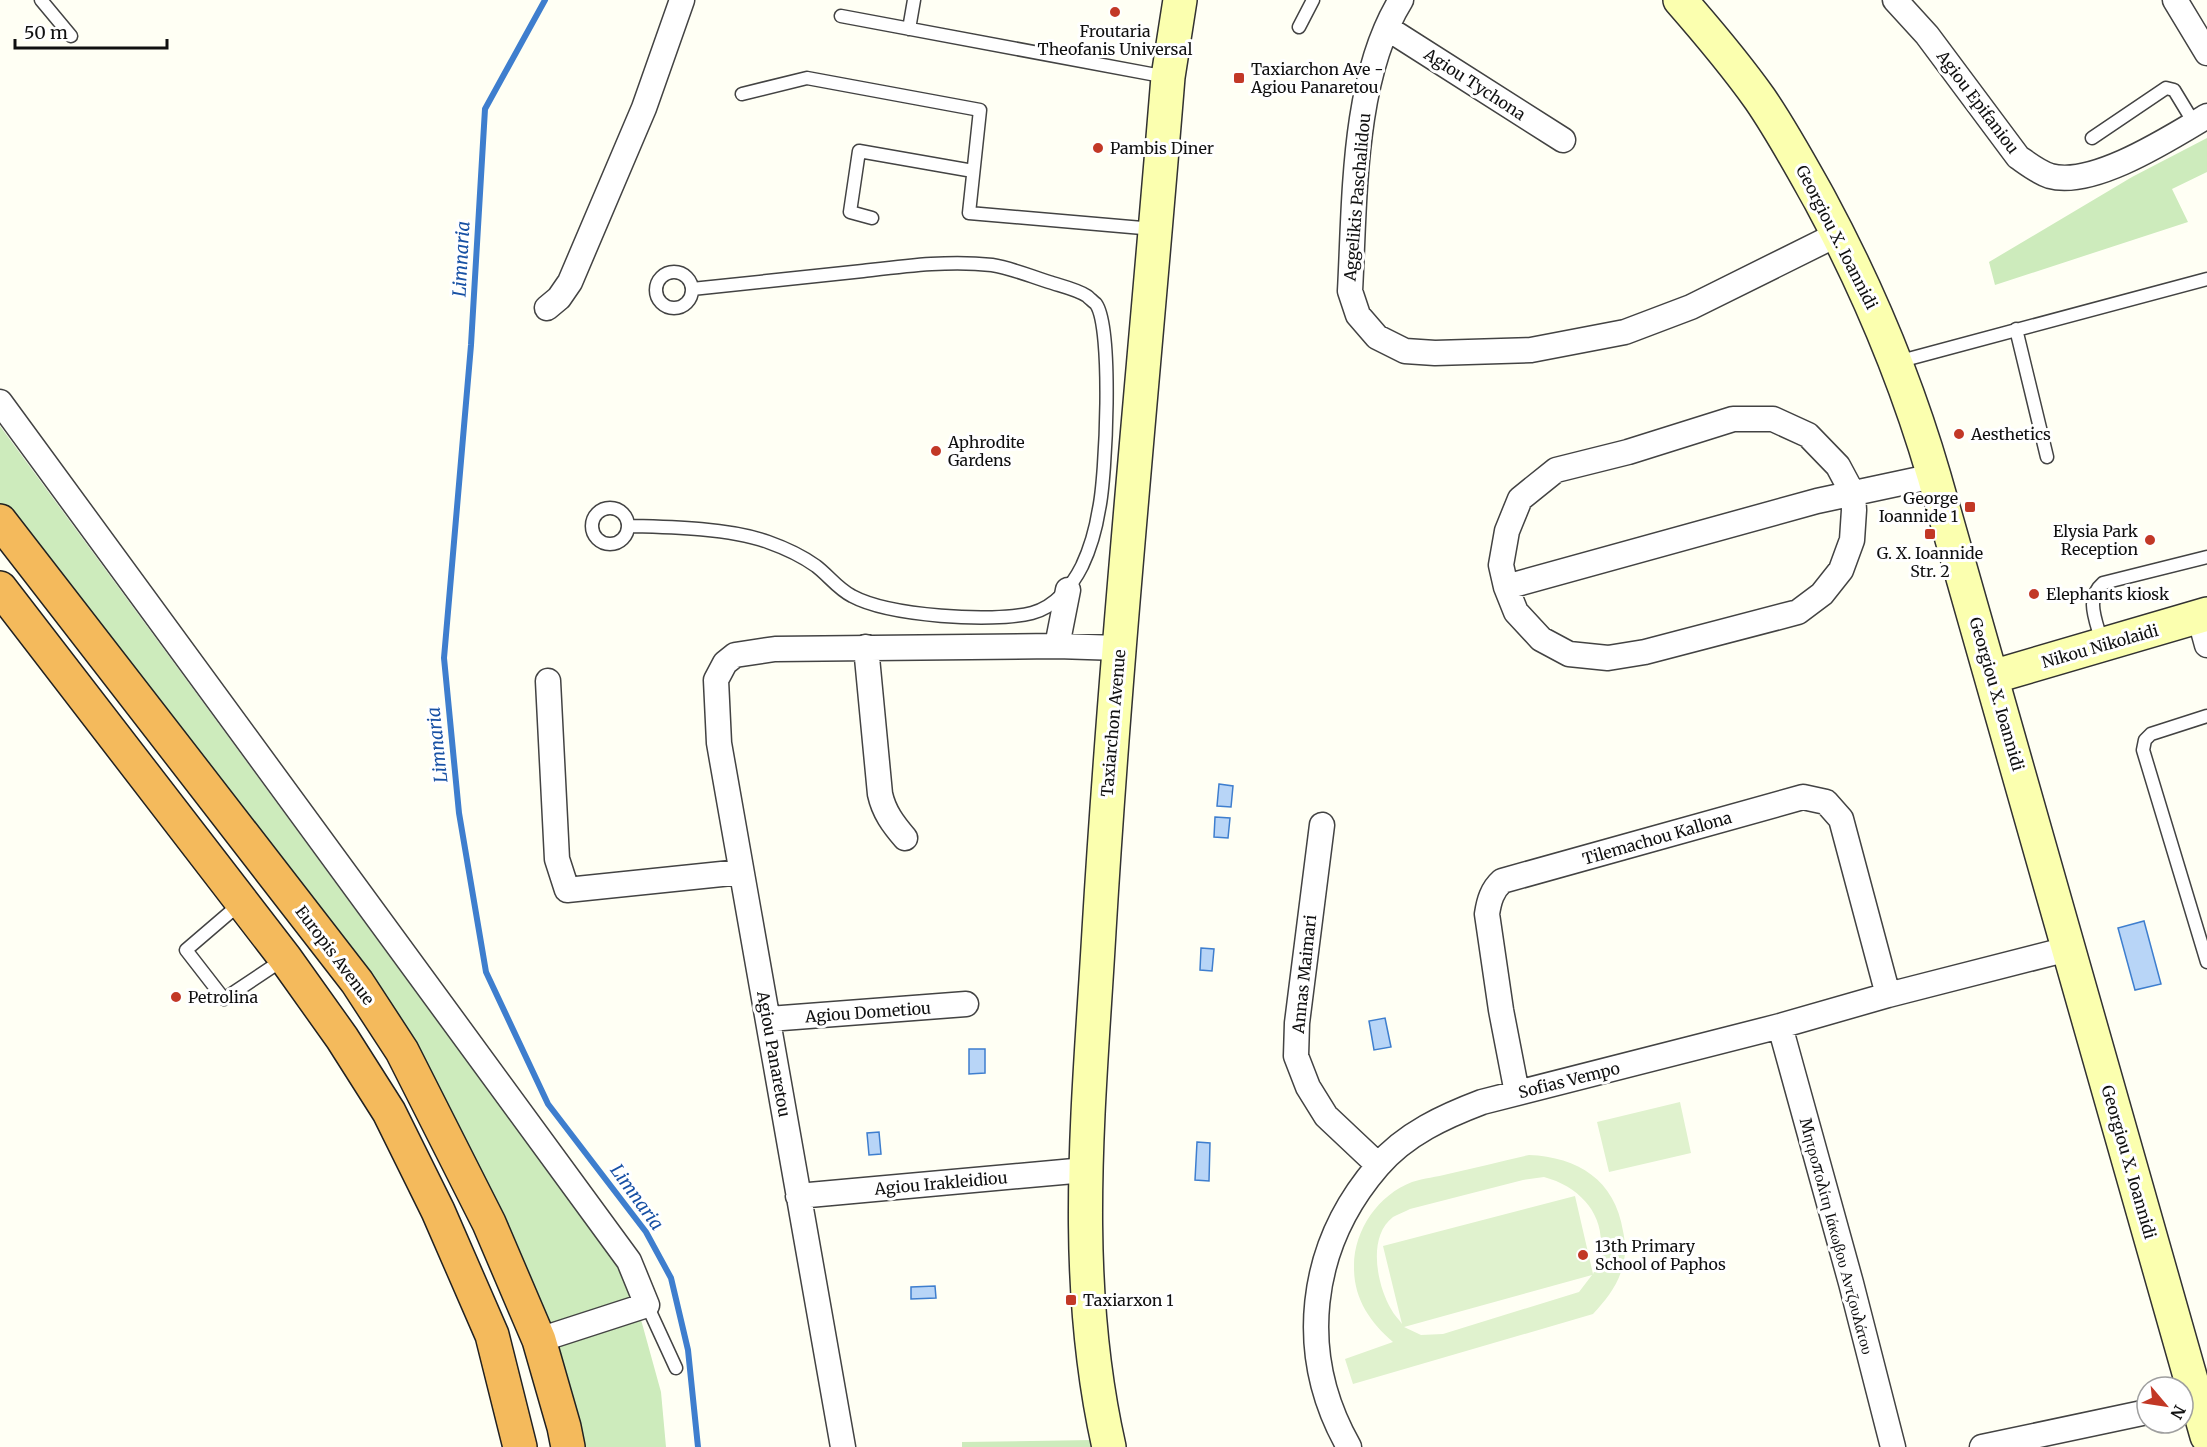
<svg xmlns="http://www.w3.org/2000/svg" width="2207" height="1447" font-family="Merriweather,serif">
  <rect width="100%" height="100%" fill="#fffff4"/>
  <path fill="#cdebbc" d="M 2207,138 L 2207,172 L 2172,189 L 2188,222 L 1995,285 L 1989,262 L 2132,177 Z
    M 0,426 L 526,1142 L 627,1269 L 661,1392 L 666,1447 L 579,1447 L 402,1041 L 0,504 Z
    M 1094,1440 L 1095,1447 L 962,1447 L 962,1442 Z"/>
  <path fill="#e0f2ce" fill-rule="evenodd" d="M 1680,1102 L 1691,1153 L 1609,1172 L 1597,1122 Z
    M 1529,1155 C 1578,1157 1615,1180 1623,1231 C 1626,1245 1626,1259 1621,1272 C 1615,1289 1605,1301 1593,1314 L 1353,1384 L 1345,1359 L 1393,1342 C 1370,1322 1354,1299 1354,1268 C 1353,1231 1378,1195 1412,1182 C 1424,1178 1437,1177 1448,1174 C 1475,1168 1502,1161 1529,1155 ZM 1544,1177 C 1589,1189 1615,1229 1593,1274 L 1575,1196 L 1383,1246 L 1402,1324 C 1399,1319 1394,1315 1391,1309 C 1377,1285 1367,1237 1393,1217 C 1398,1214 1405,1212 1410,1209 L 1523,1180 ZM 1592,1275 L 1579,1292 L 1443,1334 L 1421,1335 L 1404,1327 Z"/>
  <path fill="#b8d5f7" stroke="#3e7ece" stroke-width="1.5" d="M 1219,784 L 1233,786 L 1231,807 L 1217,806 Z
    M 1215,817 L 1230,818 L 1228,838 L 1214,837 Z
    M 2144,921 L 2161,984 L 2135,990 L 2118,928 Z
    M 1201,948 L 1214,949 L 1212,971 L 1200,970 Z
    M 1385,1018 L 1391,1047 L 1374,1050 L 1369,1021 Z
    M 969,1049 L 985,1049 L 985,1073 L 969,1074 Z
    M 879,1132 L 881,1154 L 869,1155 L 867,1133 Z
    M 1197,1142 L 1210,1143 L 1209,1181 L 1195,1180 Z
    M 935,1286 L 936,1298 L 911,1299 L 911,1287 Z"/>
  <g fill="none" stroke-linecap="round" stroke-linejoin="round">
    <path stroke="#3e7ece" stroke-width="6" d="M 545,0 L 485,109 L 471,345 L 444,658 L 459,813 L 486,972 L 548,1104 L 646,1232 L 671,1278 L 688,1350 L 698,1447"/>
    <g stroke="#434343" stroke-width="15">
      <path id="lane" d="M 41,0 L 71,36
        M 841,16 L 1167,77
        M 1299,27 L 1313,0
        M 909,29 L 914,0
        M 742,94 L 807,78 L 980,110 L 969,213 L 1154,229
        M 2092,138 L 2166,88 L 2174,90 L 2194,123
        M 872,218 L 850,212 L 859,151 L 973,171
        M656 290a18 18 0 1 1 36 0a18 18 0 1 1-36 0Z
        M 2016,329 L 2047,457
        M 1897,362 L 2207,279
        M592 526a18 18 0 1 1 36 0a18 18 0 1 1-36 0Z
        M 628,526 C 670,527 729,528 768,542 C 785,548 802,556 816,566 C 828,575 838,589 852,596 C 889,616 992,623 1032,613 C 1055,607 1072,586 1082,566 C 1090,549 1096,528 1099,509 C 1106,477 1113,328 1096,304 C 1095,303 1088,297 1087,296 C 1076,289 1061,286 1049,282 C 1030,276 1011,268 992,265 C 949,260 905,266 863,271 C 806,277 749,283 692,289
        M 2102,643 C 2097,622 2084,599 2103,583 L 2207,557
        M 2207,716 L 2151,734 L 2145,740 L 2143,750 L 2207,962
        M 242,902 L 186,950 L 224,999 L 284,959
        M 647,1305 L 676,1368"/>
    </g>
    <g stroke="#434343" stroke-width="27">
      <path id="street" d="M 1401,0 C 1352,79 1355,200 1350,291 L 1358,315 L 1377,337 L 1405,351 L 1435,353 L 1531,350 L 1625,332 L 1691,307 L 1838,234
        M 1895,0 L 1927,35 L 2018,157 C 2028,164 2038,172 2050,176 C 2093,188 2170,138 2207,116
        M 2175,0 L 2207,53
        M 1387,28 L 1563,140
        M 547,308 L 559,298 L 570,282 L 644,108 L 682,0
        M 0,402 L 629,1261 L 647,1305 L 539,1340
        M 1733,419 L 1773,419 L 1808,435 L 1838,466 L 1853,494 L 1854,510 L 1852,540 L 1841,570 L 1822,594 L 1798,612 L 1645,652 L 1608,658 L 1569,654 L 1541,639 L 1516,612 L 1506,587 L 1501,565 L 1507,531 L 1520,499 L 1556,470 L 1628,452 Z
        M 1506,587 L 1817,501 L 1934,476
        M 2199,616 L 2207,645
        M 1057,646 L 1068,590
        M 866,647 L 880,794 C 884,812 893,824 905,838
        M 548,681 L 557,859 L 567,890 L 741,872
        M 1322,825 L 1297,1023 L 1296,1056 L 1308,1087 L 1326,1116 L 1378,1165
        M 769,1019 L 966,1004
        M 1780,1026 L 1851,1283 L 1893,1447
        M 1517,1093 L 1501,1010 L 1487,914 C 1489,901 1492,890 1502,881 L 1803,797 L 1826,802 L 1841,819 L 1888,995
        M 798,1196 L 1085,1170
        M 843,1447 L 719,743 L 716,680 L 725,663 L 735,655 L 775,649 L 1057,646 L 1119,648
        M 1349,1447 C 1296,1354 1308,1247 1378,1166 C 1405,1134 1445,1116 1482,1102 L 1780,1026 L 1888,995 L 2068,949
        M 1982,1447 L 2147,1412"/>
    </g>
    <g stroke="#323232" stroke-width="36">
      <path id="secondary" d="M 1680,0 C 1708,32 1735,64 1760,99 C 1782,131 1801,166 1820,200 C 1868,289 1906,380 1934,476 L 2207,1436
        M 1992,677 L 2207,614
        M 1109,1447 C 1070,1275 1089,1105 1099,931 C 1116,646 1145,362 1168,77 L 1180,0"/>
    </g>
    <g stroke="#212121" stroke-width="36">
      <path id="highway" d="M 0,521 L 357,982 L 402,1051 L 489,1223 L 539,1340 L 564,1427 L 568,1447
        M 0,588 L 285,958 L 342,1038 L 389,1112 L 438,1211 L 492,1335 L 520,1447"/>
    </g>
    <use href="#lane" stroke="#fff" stroke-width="12"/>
    <use href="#street" stroke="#fff" stroke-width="24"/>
    <use href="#secondary" stroke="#fbffaf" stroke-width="33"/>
    <use href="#highway" stroke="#f4ba5c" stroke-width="33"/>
  </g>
  <g fill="#c23826" stroke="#fff" stroke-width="2">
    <circle cx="1115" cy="12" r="6"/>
    <rect x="1233" y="72" width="12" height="12" rx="3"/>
    <circle cx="1098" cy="148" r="6"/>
    <circle cx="1959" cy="434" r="6"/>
    <circle cx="936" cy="451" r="6"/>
    <rect x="1964" y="501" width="12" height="12" rx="3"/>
    <rect x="1924" y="528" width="12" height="12" rx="3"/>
    <circle cx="2150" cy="540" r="6"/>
    <circle cx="2034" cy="594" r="6"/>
    <circle cx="176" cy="997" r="6"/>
    <circle cx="1583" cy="1255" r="6"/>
    <rect x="1065" y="1294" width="12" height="12" rx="3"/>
  </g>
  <g text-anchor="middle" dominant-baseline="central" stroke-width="6" stroke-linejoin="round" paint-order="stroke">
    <g font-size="16" fill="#101010" stroke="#fff" text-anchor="start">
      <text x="1115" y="31" text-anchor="middle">Froutaria<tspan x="1115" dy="18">Theofanis Universal</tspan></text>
      <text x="1251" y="69">Taxiarchon Ave -<tspan x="1251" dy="18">Agiou Panaretou</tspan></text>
      <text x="1110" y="148">Pambis Diner</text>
      <text x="1971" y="434">Aesthetics</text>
      <text x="948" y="442">Aphrodite<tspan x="948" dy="18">Gardens</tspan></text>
      <text x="1958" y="498" text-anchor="end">George<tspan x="1958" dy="18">Ioannide 1</tspan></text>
      <text x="2138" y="531" text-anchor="end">Elysia Park<tspan x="2138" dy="18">Reception</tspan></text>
      <text x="1930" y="553" text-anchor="middle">G. X. Ioannide<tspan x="1930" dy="18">Str. 2</tspan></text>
      <text x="2046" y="594">Elephants kiosk</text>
      <text x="188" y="997">Petrolina</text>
      <text x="1595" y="1246">13th Primary<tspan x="1595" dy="18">School of Paphos</tspan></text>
      <text x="1083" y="1300">Taxiarxon 1</text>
    </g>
    <g font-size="16" fill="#101010" stroke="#fff">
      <text transform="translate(1475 84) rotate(33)">Agiou Tychona</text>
      <text transform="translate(1978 102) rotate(53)">Agiou Epifaniou</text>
      <text transform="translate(1357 197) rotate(-85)">Aggelikis Paschalidou</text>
      <text transform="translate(1837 237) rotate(63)">Georgiou X. Ioannidi</text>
      <text transform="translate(2100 646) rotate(-16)">Nikou Nikolaidi</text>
      <text transform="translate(1997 694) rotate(74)">Georgiou X. Ioannidi</text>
      <text transform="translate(1113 723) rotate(-85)">Taxiarchon Avenue</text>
      <text transform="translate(1657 838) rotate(-16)">Tilemachou Kallona</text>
      <text transform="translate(335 955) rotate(53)">Europis Avenue</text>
      <text transform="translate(1304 974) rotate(-84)">Annas Maimari</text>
      <text transform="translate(868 1012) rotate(-4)">Agiou Dometiou</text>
      <text transform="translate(774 1054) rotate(80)">Agiou Panaretou</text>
      <text transform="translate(1569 1080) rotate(-14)">Sofias Vempo</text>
      <text transform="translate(2129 1162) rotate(74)">Georgiou X. Ioannidi</text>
      <text transform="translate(941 1183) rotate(-5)">Agiou Irakleidiou</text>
      <text transform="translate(1837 1236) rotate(75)">Μητροπολίτη Ιάκωβου Αντζουλάτου</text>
    </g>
    <g font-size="18" font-style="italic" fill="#1750a4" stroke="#fff">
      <text transform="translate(461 259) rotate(-87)">Limnaria</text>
      <text transform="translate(437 745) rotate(-96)">Limnaria</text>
      <text transform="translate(637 1197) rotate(54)">Limnaria</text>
    </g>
  </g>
  <g transform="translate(2165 1405) rotate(119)"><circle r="28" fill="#ffffff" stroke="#9f9f9f" stroke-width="1.5"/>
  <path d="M0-4.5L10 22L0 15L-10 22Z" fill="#c23826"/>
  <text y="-9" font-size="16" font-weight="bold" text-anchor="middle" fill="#101010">N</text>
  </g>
  <path d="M15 39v9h152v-9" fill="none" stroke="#101010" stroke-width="3"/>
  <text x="24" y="39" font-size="18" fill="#101010" stroke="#ffffff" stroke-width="4.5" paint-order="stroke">50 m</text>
</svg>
